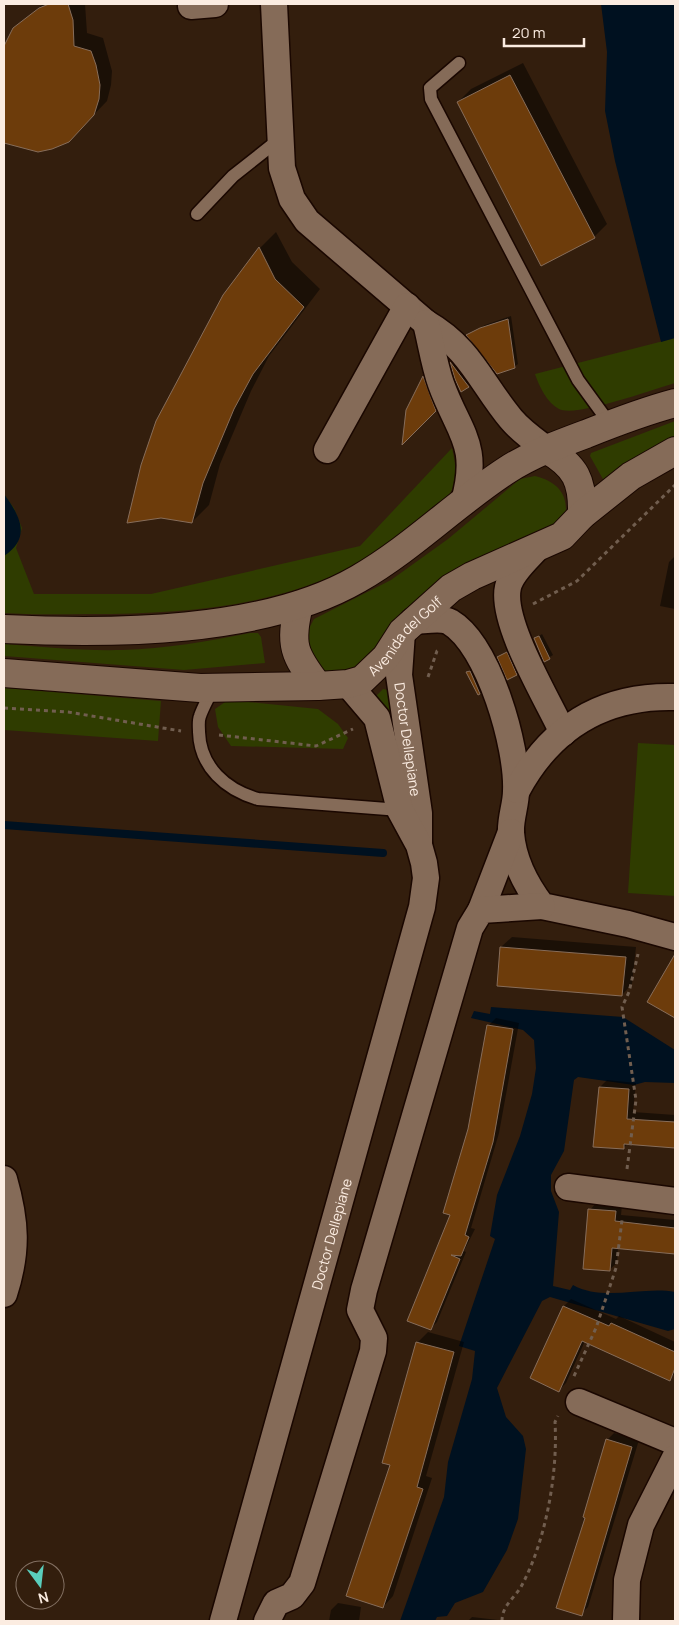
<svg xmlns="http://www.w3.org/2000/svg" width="679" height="1625" font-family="Manrope,sans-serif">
  <rect width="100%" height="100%" fill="#331e0d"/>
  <path fill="#2f3c00" d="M 675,338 L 675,383 C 654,389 575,418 559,409 C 547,403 539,386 535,374 Z
    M 675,421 L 675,442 L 604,481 L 590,456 L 591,453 Z
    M 452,448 C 463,494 447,499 415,525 C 323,603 206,614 91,614 C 62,614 33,615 4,613 L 4,494 L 14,508 L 22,528 L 16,548 L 34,594 L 151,594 L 360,546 Z
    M 535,476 C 563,483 571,500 563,527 L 396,619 L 367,661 L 353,671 L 323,673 L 312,664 L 306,634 L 314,619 L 391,580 L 448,539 L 520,479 Z
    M 250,633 L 258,633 L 261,637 L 265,663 L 184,670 L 4,656 L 4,644 C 43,647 82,651 122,650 C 165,649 208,641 250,633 Z
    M 4,688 L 161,701 L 158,741 L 4,730 Z
    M 383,689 L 388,690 L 403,775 L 371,701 Z
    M 228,700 L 318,709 L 338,724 L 348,738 L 343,749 L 231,746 L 218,727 L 215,709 Z
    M 638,743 L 675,745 L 675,896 L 628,893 Z"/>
  <path fill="#001120" d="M 601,4 L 675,4 L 675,338 L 661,342 L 615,161 L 605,111 L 607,52 Z
    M 4,494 C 20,516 32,537 4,556 Z
    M 491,1007 L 623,1017 L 675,1050 L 675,1083 L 645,1082 L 634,1085 L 578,1077 L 574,1080 L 564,1151 L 551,1175 L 551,1191 L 559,1212 L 553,1286 L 570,1290 L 573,1285 C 603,1302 643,1286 675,1292 L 675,1329 L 668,1331 L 550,1297 L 542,1301 L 497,1388 L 506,1417 L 523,1436 L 526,1449 L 518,1519 L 507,1550 L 483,1592 L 455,1603 L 447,1616 L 437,1617 L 435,1621 L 400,1621 L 444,1497 L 448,1462 L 472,1379 L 475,1351 L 459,1346 L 495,1239 L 490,1236 L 497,1195 L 520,1136 L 532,1094 L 536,1068 L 534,1040 L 523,1030 L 471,1018 L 474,1011 L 490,1014 Z"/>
  <path fill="#0007" d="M 43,4 L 85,4 L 87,33 L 103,38 L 112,71 L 111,85 L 107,101 L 82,127 L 7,143 L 4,140 L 4,49 L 14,29 Z
    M 523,63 L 607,224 L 594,237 L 458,102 L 471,89 Z
    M 276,232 L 292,262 L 320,289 L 269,356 L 251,391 L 220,464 L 209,505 L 192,522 L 224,295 L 260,248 Z
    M 511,316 L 518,364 L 514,367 L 468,335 L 485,325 Z
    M 454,359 L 472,382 L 461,390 L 452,362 Z
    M 426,374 L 438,406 L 404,442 L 407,410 Z
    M 675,556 L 675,609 L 660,606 L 669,562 Z
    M 542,634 L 553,655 L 545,660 L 535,639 Z
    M 510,650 L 520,671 L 517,674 L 498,657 Z
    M 471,669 L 483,690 L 480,693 L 468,672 Z
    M 512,937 L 636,947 L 632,984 L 622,995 L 498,985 L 501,947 Z
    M 675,961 L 675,1017 L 649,1001 L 668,968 Z
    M 496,1018 L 519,1023 L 499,1133 L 471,1228 L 475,1229 L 464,1251 L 466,1252 L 437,1322 L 430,1329 L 488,1026 Z
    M 607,1080 L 636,1083 L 633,1112 L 675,1115 L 675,1146 L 629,1143 L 623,1148 L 600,1087 Z
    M 597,1202 L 622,1205 L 621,1215 L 675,1220 L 675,1253 L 618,1247 L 617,1263 L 609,1270 L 590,1210 Z
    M 571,1299 L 616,1319 L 619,1316 L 675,1342 L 675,1373 L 669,1379 L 585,1341 L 566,1383 L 559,1390 L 531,1378 L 564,1306 Z
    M 428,1332 L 464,1342 L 426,1476 L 432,1478 L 393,1596 L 383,1607 L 391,1464 L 417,1343 Z
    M 614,1433 L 639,1440 L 588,1607 L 581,1614 L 587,1517 L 607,1440 Z
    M 338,1603 L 361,1607 L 359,1621 L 329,1621 L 331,1610 Z
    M 472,1617 L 498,1620 L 498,1621 L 468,1621 Z"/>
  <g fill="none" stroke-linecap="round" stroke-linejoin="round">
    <path stroke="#001120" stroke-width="8" d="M 4,825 L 383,853"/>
  </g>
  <path fill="#6d3c0b" stroke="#876d5a" d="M 49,4 L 68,4 L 73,20 L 74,46 L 91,51 L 96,65 L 100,85 L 99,99 L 94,115 L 69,142 L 52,149 L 38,152 L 4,143 L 4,46 L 13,28 L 39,8 Z
    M 510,75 L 595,238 L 541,266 L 457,102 Z
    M 259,247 L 275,279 L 304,307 L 253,374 L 234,409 L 203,483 L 192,523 L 161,518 L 127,523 L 141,465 L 156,421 L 223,295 Z
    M 508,319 L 515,368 L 497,374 L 466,335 L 480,328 Z
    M 450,362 L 469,387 L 461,392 L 455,379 Z
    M 423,376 L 436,411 L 402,445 L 406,410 Z
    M 539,636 L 550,659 L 544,662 L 534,638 Z
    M 507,652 L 517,675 L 507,680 L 497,657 Z
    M 470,671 L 480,694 L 478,695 L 466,672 Z
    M 500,947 L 626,957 L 622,996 L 497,986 Z
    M 675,954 L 675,1018 L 647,1002 Z
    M 487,1025 L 513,1029 L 493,1142 L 465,1235 L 469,1237 L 461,1256 L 451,1255 L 460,1259 L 431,1330 L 407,1321 L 450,1215 L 443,1213 L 468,1129 Z
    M 599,1087 L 629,1089 L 627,1119 L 675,1122 L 675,1148 L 624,1144 L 624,1149 L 593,1147 Z
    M 588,1209 L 616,1211 L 615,1221 L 675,1228 L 675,1254 L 612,1248 L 610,1271 L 583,1269 Z
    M 563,1306 L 609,1326 L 611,1323 L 675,1352 L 675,1368 L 670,1381 L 582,1341 L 559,1392 L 530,1378 Z
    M 416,1342 L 454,1352 L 417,1487 L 423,1489 L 383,1608 L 346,1596 L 390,1465 L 382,1463 Z
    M 606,1439 L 632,1447 L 582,1616 L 556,1608 L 585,1518 L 583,1517 Z"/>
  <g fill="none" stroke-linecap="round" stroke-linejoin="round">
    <g stroke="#1a0700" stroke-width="15">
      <path id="service" d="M 459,63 L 430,88 L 431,99 L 578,380 L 610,424
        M 197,214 L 233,176 L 281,138
        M 213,688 C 209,697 203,707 200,716 C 198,721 199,727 199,732 C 200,767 226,790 258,799 L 400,810"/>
    </g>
    <g stroke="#1a0700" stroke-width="29">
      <g id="minor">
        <path d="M 274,4 L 282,168 L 292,199 L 307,221 L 426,323 C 470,348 481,383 511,419 C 521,431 534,440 546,449"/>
        <path d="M 191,6 L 215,4"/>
        <path d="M 426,323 C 431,343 434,364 441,384 C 459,434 480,443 464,502"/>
        <path d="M 327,450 L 407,306"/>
        <path d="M 535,550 C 526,560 511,573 508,587 C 500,622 548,700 563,733"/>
        <path d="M 413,621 C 423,621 441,617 450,622 C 489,645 518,748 516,791 C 516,805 510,819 511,833 C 513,859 526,885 542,906 L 628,924 L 675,937"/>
        <path id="s1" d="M 402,632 L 399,675 L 419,813 L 419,842"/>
        <path d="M 517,790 C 551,727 603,695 675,697"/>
        <path d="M 481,910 L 511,832"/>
        <path d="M 4,1179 C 16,1221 18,1251 4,1294"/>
        <path d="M 568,1187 L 675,1201"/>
        <path d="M 579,1402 L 675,1442"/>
        <path id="s2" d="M 223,1621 L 422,907 L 426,878 L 424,863 L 419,845 L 400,810 L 377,718 L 348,684"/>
        <path d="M 267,1621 L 276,1603 L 292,1596 L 302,1583 L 373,1351 L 374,1338 L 360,1310 L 364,1290 L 470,928 L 481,910 L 542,906"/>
        <path d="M 626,1621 L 627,1580 L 641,1525 L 675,1458"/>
      </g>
    </g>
    <g stroke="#1a0700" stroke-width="30">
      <g id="tertiary">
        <path d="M 546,449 C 576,466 583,481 582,515"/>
        <path d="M 299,605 C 289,645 294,655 318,686"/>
        <path d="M 4,629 C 112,634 263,634 358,579 C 412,548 456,503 507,470 C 532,454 559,444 586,434 C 616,422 645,411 675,403"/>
        <path id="s3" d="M 4,673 L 200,688 L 318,686 L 348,684 L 362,680 L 386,657 L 402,632 L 451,588 L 472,576 L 562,536 L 582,515 L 631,476 L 675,451"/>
      </g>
    </g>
    <path stroke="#715e4f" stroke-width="3" stroke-dasharray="4 4" stroke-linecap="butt" d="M 533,604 L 577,581 L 675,485
      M 428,677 L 437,651 L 440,649
      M 4,708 L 68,712 L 181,731
      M 219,735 L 316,746 L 353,729
      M 627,1169 L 636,1100 L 622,1007 L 629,992 L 638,954
      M 574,1376 L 596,1328 L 616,1268 L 622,1220
      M 502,1621 C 502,1605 515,1598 522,1585 C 546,1540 558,1473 555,1422 L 558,1416"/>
    <use href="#service" stroke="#856b58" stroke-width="12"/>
    <use href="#minor" stroke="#856b58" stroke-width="26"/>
    <use href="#tertiary" stroke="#856b58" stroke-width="28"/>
  </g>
  <g text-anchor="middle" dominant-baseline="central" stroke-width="4" stroke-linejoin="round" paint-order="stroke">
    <g font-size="14" fill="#fbece1" stroke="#331e0d">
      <text stroke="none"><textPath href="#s3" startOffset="421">Avenida del Golf</textPath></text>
      <text stroke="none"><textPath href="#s1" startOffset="108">Doctor Dellepiane</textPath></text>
      <text stroke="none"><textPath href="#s2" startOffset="402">Doctor Dellepiane</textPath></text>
    </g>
  </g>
  <rect width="679" height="1625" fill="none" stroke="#fbece1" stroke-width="10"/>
  <g transform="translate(40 1585) rotate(165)"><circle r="24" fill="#331e0d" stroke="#837062"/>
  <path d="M0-4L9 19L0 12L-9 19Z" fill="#5acebc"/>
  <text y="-8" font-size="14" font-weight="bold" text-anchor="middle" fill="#fbece1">N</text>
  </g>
  <path d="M504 38v8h80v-8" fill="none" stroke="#fbece1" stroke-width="2.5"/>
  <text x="512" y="38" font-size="15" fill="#fbece1" stroke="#331e0d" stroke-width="4" paint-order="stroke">20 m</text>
</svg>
